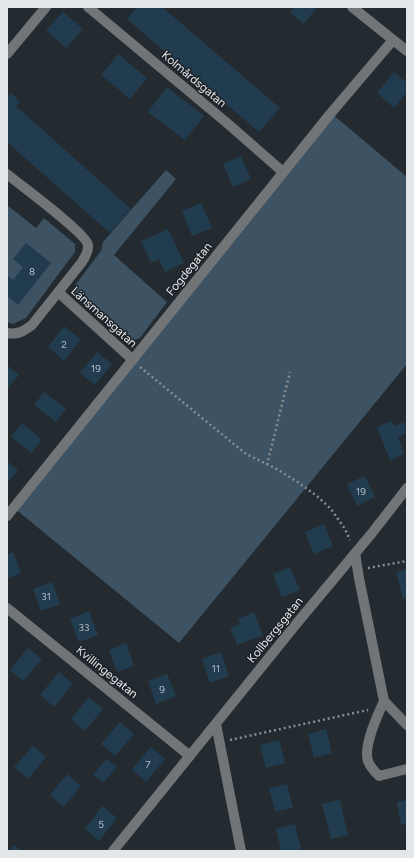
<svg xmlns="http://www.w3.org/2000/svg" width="414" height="858" font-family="Figtree,sans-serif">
  <rect width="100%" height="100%" fill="#242b30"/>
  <path fill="#3d5262" d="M 331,113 L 407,177 L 407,364 L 179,643 L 14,508 Z
    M 166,170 L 176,179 L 114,255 L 167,302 L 140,338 L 134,340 L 128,339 L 78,299 L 75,292 L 76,284 L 101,251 L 103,242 Z
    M 7,205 L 36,228 L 44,218 L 75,244 L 75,252 L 26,318 L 13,324 L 7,322 Z"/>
  <path fill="#223c4f" d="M 137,7 L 162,7 L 280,108 L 259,132 L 127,19 Z
    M 295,7 L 317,7 L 304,24 L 290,13 Z
    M 63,12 L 83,29 L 66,48 L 46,30 Z
    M 118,54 L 147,78 L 130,99 L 101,75 Z
    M 394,72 L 407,83 L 407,92 L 394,108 L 377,93 Z
    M 167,87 L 204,116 L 185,140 L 148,112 Z
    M 11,93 L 20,102 L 16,106 L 131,209 L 110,233 L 7,142 L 7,97 Z
    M 241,156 L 251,179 L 233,187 L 223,164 Z
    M 201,203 L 212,228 L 192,236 L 182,211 Z
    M 168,229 L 184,263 L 165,272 L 159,259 L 151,263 L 141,241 Z
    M 26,243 L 51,263 L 18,305 L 7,296 L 7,275 L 13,280 L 23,267 L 13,259 Z
    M 64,326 L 81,340 L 64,361 L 48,347 Z
    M 97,352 L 112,364 L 95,385 L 80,373 Z
    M 7,365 L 19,375 L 7,389 Z
    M 44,392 L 66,409 L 56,422 L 34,405 Z
    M 392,421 L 394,426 L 404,422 L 407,433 L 398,437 L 404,454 L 390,460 L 377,427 Z
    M 22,423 L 42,440 L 31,453 L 11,437 Z
    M 7,461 L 18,470 L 7,483 Z
    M 365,476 L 375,497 L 357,506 L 347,484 Z
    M 324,524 L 333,546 L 314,554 L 305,532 Z
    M 13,552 L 21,573 L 7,579 L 7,554 Z
    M 290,567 L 300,590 L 282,597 L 273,574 Z
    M 407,569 L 407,598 L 403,599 L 396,572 Z
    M 52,582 L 60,604 L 41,611 L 33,589 Z
    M 89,611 L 98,635 L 79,642 L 70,619 Z
    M 254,612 L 263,635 L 237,645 L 230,628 L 240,624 L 238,619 Z
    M 126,643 L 134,666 L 117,672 L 109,650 Z
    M 28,648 L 42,659 L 23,681 L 10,670 Z
    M 221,652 L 229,676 L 210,683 L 202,659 Z
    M 59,672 L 73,684 L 54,707 L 40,695 Z
    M 167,674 L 176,696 L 156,704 L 148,681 Z
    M 89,697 L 103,709 L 85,731 L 71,719 Z
    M 120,722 L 134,734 L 115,756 L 101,744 Z
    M 326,729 L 332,753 L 314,758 L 308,734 Z
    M 279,740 L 285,763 L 266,768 L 260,745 Z
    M 33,746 L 46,757 L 28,779 L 14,767 Z
    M 151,747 L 165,759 L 146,782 L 132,769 Z
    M 106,759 L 117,767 L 103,783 L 93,775 Z
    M 67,774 L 81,786 L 64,807 L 50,795 Z
    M 287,784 L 293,808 L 275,812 L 269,788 Z
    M 340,800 L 348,835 L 331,839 L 322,804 Z
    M 407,800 L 407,824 L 401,825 L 397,802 Z
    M 102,806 L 117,818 L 99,841 L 85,829 Z
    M 295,824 L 301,849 L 292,851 L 281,851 L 276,829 Z
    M 14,845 L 21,851 L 9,851 Z"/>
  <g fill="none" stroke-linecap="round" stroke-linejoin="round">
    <path stroke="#888e92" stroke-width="2.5" stroke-dasharray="2 3" stroke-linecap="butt" d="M 140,367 L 246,454 L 275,468 L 296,481 L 317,496 L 331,509 L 345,529 L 350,540
      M 267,465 L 290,372
      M 368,568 L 407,561
      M 230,740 L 368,710"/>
    <path stroke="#717578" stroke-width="10" d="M 88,7 L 227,123 L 283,172
      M 352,7 L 407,51
      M 7,54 L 46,7
      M 7,174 C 20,185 86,233 88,245 C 89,251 85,257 82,262 L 32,325 C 24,331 18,335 7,333
      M 58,292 L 133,360
      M 7,516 L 331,113 L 393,40
      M 355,553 L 359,578 L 384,701 L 407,725
      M 7,608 L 190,756
      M 384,701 C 378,714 363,746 368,761 C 370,767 375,772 379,776 L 407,769
      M 216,724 L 241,851
      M 113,851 L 297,623 L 372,533 L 407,488"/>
  </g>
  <g text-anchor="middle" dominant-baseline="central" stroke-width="3" stroke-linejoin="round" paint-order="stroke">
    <g font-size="10" fill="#b2bcc3">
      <text x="32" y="271">8</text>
      <text x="64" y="344">2</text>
      <text x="96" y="368">19</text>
      <text x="361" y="491">19</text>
      <text x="46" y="596">31</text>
      <text x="84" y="627">33</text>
      <text x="216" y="668">11</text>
      <text x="162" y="689">9</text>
      <text x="148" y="764">7</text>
      <text x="101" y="824">5</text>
    </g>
    <g font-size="12" fill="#e2e7ea" stroke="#1b2126">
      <text transform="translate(194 79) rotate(40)">Kolmårdsgatan</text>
      <text transform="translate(189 269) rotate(-51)">Fogdegatan</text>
      <text transform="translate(104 317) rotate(42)">Länsmansgatan</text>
      <text transform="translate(275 630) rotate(-51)">Kollbergsgatan</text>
      <text transform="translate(107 672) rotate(39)">Kvillingegatan</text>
    </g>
  </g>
  <rect width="414" height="858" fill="none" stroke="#e2e7ea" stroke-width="16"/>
</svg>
